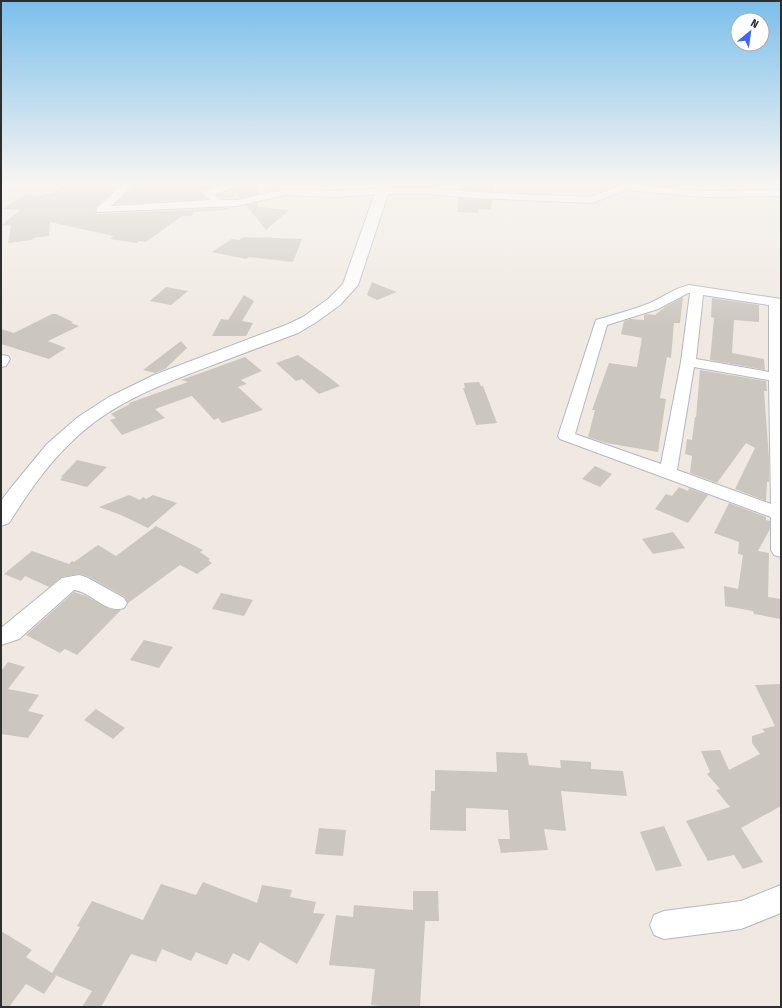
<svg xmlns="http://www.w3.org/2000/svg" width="782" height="1008" font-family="'Fira Sans Condensed',sans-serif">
  <rect width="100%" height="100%" fill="#efe9e1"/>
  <path fill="#cbc7bf" d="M 66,184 L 120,184 L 96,207 L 95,211 L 97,214 L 229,208 L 223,210 L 193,212 L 192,216 L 182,216 L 146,242 L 139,241 L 137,243 L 110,239 L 114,236 L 50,222 L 49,236 L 33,238 L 32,240 L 8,243 L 11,226 L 2,225 L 20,210 L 2,209 L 26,194 L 41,196 L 44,194 L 50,194 Z
    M 135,184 L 220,184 L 203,191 L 202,194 L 206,199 L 115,204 Z
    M 242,184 L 258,184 L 258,194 L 240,198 L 235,192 L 233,198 L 222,198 L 218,195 Z
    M 462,184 L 494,184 L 493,191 L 461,189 Z
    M 459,198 L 492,200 L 491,210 L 479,209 L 479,213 L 457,212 Z
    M 257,203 L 257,207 L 289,210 L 266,230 L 246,205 Z
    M 244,237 L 302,239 L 293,262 L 249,257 L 246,259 L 212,252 L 232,239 L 239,240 Z
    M 372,282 L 381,286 L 397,292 L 377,300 L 367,295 Z
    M 166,287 L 188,291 L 171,305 L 150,301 Z
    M 244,295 L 254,301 L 242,321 L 253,323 L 246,336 L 212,336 L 221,319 L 228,320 Z
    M 683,297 L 680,323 L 674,323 L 671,358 L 667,357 L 660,398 L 666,399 L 658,452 L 606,443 L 588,437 L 595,410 L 592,410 L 609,363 L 637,367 L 642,338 L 621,334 L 624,321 L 630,319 L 644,320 L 644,315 L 646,314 L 655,315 L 665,307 Z
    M 712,298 L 759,305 L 759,322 L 734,320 L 732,353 L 764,359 L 765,370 L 710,360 L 714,318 L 711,317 Z
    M 52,314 L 56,314 L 73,322 L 71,323 L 79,326 L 48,341 L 66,348 L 49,359 L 1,344 L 1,329 L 14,333 Z
    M 181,341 L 187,348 L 165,369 L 155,373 L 143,370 Z
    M 298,355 L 330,378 L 340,386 L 319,394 L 302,379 L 296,381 L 276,363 Z
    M 245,357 L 262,371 L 241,380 L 247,384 L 238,387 L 263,410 L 222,423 L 218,418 L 214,420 L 192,396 L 155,409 L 165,418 L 122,435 L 110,420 L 116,418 L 111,414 L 130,404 L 129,403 L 188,382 L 181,380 Z
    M 700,370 L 766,381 L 767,391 L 764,391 L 769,458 L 769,482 L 767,482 L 766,501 L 735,489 L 755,448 L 746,443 L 717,483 L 690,473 L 692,456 L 685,454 L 687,439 L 692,440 L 695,417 L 696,417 Z
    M 479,382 L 481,386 L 483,386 L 497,423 L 476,425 L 463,388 L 465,388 L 464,383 Z
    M 77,460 L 107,467 L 87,487 L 60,480 L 63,477 L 61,477 Z
    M 595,466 L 612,474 L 600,487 L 582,479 Z
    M 679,487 L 688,491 L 689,488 L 708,495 L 688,523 L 655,509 L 666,494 L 672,496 Z
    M 129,495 L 140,500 L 143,497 L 146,499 L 153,495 L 177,503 L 148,528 L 121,515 L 99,507 Z
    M 729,503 L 766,517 L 766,520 L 770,521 L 770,529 L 758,551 L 769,553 L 768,597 L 781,599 L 781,619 L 754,614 L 753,611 L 725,606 L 724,586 L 738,589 L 743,555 L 738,554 L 739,542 L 714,533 Z
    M 156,526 L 203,550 L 200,552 L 210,559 L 208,560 L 212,563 L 197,574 L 180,565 L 128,603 L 125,597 L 87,576 L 79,574 L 62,577 L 49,587 L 25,576 L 21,581 L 4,574 L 32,551 L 69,564 L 72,561 L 74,562 L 98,545 L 116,556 Z
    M 673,532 L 685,548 L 653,554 L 642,539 Z
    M 74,592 L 86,596 L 110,609 L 121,610 L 77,655 L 65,649 L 60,653 L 26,635 Z
    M 221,593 L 253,600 L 244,616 L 212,609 Z
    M 144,640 L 173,647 L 159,668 L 130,660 Z
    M 8,662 L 25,667 L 8,689 L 39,695 L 28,711 L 44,715 L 28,738 L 1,734 L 1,671 Z
    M 781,684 L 781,806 L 741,828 L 763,862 L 743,869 L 734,855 L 708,861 L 686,821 L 730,807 L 716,790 L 720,789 L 707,774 L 710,772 L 701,751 L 720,750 L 729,770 L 760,754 L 752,743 L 752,736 L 765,732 L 762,729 L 775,726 L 755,685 Z
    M 96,709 L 125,728 L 113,739 L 84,720 Z
    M 496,752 L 527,753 L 529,765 L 561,768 L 560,760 L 591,762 L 591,769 L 623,771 L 627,796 L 561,791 L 566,831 L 544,829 L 548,850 L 501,853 L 498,839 L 510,839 L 508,810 L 466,808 L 466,831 L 430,830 L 431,791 L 435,791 L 435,770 L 497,772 Z
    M 664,826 L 682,866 L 656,871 L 640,832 Z
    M 319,828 L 346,830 L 343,856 L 315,854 Z
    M 203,882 L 257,903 L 262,885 L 292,890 L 290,897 L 316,902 L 313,913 L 325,914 L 297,964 L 260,942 L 249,961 L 233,953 L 227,965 L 196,952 L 191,961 L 162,949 L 156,962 L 131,954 L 101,1007 L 82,1007 L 92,991 L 55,975 L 56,976 L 44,994 L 26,984 L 9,1007 L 1,1007 L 1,931 L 32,950 L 26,957 L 52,973 L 80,927 L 77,926 L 92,901 L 143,920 L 161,884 L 196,895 Z
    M 413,891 L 438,891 L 439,921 L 425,921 L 420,1007 L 389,1007 L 371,1005 L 375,969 L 329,965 L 336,915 L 353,917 L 354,905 L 413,910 Z"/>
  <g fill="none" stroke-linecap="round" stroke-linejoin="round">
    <g stroke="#b4b7c1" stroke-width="2">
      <path id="minor" d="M 123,184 L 134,184 L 111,206 L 210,200 L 203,194 L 204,192 L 225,184 L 241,184 L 215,195 L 222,200 L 237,200 L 285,189 L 335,191 L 383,188 L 430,188 L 474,192 L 591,197 L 623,184 L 704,191 L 781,190 L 781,196 L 704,197 L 626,190 L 592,203 L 474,198 L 430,194 L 383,194 L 335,197 L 285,195 L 237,206 L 97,212 L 96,210 L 97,208 Z
        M 689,285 L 781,299 L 781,557 L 774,555 L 771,550 L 771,517 L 560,439 L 558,436 L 596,320 C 614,315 632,310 650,303 C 664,297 674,288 689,285 ZM 688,293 L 690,293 L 681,362 L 661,464 L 575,434 L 607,325 L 658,309 ZM 703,295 L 769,305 L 769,372 L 696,359 ZM 694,367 L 769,380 L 771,504 L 677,470 Z
        M 1,355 L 8,356 L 10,359 L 6,366 L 1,367 Z
        M 79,575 L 86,577 L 124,598 L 127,603 L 124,608 C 105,614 92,592 74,590 L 19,639 L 1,645 L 1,628 L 62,578 Z
        M 781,885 L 781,913 L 741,929 L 664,939 L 654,935 L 650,925 L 654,915 L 664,911 L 741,901 Z"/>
    </g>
    <g stroke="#b4b7c1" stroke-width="2">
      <path id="tertiary" d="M 378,184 L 390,184 L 389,191 L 358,285 L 340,305 L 315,323 L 298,333 C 268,344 239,355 210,366 C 165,383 117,401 81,433 C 51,459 29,491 9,523 L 1,526 L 1,501 L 10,489 L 47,444 L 78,417 L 109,397 L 154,375 L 286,325 L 303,317 L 328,299 L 343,284 Z"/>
    </g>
    <use href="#minor" fill="#fff" fill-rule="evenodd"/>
    <use href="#tertiary" fill="#fff" fill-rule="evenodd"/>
  </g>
  <linearGradient id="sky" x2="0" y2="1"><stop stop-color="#7abfeb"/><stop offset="0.56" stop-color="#f8f5f2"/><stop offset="1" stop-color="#f8f5f2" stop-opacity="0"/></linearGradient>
  <rect width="782" height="326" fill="url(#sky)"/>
  <rect width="782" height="1008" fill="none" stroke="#2e2e2e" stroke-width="4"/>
  <g transform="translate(750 32) rotate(29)"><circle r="19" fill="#ffffff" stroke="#ababab"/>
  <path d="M0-3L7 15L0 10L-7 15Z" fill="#4264fb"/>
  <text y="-6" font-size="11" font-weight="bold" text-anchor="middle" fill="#2e2e2e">N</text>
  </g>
</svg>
